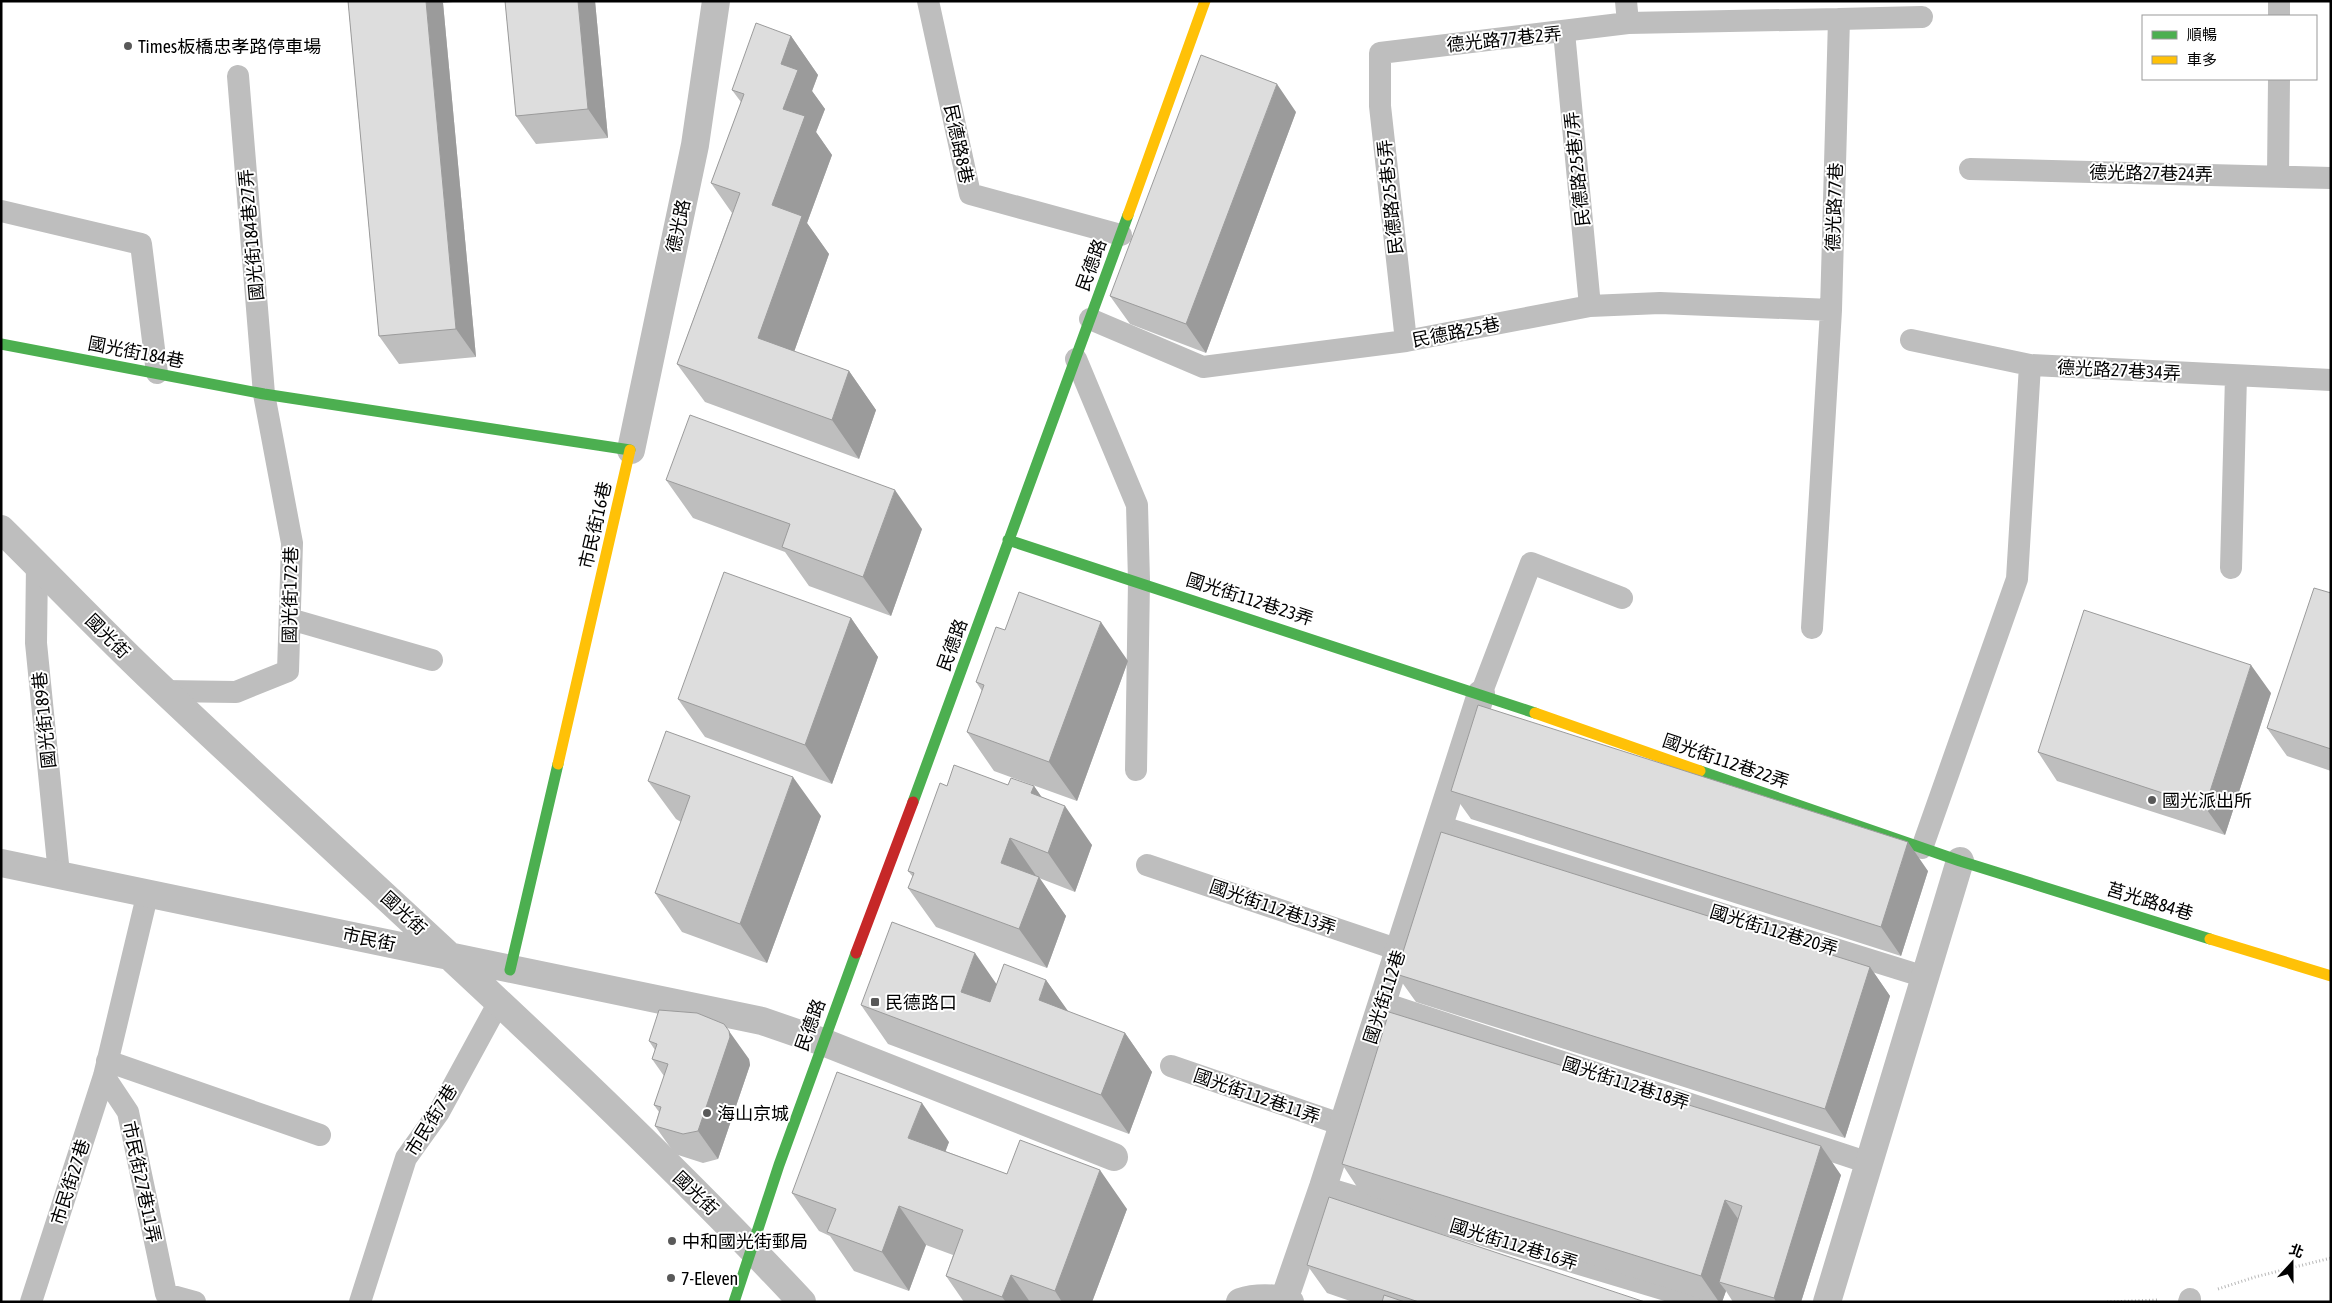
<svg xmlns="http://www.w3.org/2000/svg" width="2332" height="1303" font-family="'Asap Condensed','Noto Sans TC',sans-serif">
  <rect width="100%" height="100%" fill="#fff"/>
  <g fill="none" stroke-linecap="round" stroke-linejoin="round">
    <path stroke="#b8b8b8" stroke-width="3" stroke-dasharray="1 2.5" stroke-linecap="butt" d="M 2218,1289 L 2255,1277 L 2331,1258
      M 2107,1302 L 2159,1300"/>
    <path stroke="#bebebe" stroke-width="22" d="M 928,1 L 970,194 L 1121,235
      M 1626,1 L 1628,23 L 1839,19 L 1831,310 L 1812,628
      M 2279,16 L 2279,1
      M 1839,19 L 1922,17
      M 1564,32 L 1590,306
      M 1970,169 L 2331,178
      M 2278,175 L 2279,79
      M 1,211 L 141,244 L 157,373
      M 1090,319 L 1203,367 L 1406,341 L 1590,306 L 1660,303 L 1831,310
      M 1911,340 L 2030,365 L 2331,380
      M 1406,341 L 1380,106 L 1380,53 L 1628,23
      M 1076,359 L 1137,505 L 1139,581 L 1136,770
      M 37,565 L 36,643 L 59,874
      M 2231,568 L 2236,376
      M 290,619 L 432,660
      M 164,691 L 236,692 L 288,671 L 292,543 L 264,394 L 238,76
      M 1481,694 L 1531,563 L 1622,598
      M 1439,826 L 1925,977
      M 1922,848 L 2017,579 L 2030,365
      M 1147,865 L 1399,950
      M 1383,1003 L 1869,1163
      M 107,1061 L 320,1135
      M 1171,1066 L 1343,1125
      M 104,1076 L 128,1112 L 166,1294 L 195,1302
      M 1323,1187 L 1706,1302
      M 31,1302 L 104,1076 L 148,892
      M 360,1302 L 406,1158 L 439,1112 L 499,1002
      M 2189,1302 L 2190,1299"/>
    <path stroke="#bebebe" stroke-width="28" d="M 631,450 L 695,145 L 716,1
      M 1,529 C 53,580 103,633 156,683 C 372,888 598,1084 802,1302
      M 1,863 L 762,1021 L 823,1042 L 1114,1157
      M 1284,1300 L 1323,1187 L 1481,694
      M 1240,1302 C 1255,1297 1275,1297 1290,1302
      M 1827,1302 L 1960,861"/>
    <path stroke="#4caf50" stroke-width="11" d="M 1,344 L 264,394 L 630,450
      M 1008,540 L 1535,713
      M 1700,771 L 1960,861 L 2210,939
      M 913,802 L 1128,215
      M 510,970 L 558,764
      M 734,1302 L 779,1165 L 856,953"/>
    <path stroke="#ffc107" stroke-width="11" d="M 1128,215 L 1205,1
      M 1535,713 L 1700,771
      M 558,764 L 630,450
      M 2210,939 L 2331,976"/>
    <path stroke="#c62828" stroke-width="11" d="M 856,953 L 913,802"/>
  </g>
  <path fill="#bebebe" d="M 348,1 L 463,1 L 443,3 L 476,357 L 399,364 L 379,336 Z
    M 505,1 L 595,1 L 608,138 L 536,144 L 516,116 Z
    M 791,36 L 818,75 L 812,91 L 825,109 L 816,132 L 832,155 L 807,223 L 829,254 L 794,352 L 849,371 L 876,410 L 859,459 L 705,402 L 677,364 L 732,213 L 711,183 L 741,102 L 732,90 Z
    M 1296,112 L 1206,353 L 1130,324 L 1110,296 Z
    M 666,480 L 922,529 L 891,616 L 809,586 L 785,552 L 693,518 Z
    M 2331,593 L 2331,771 L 2287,756 L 2267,728 Z
    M 851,618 L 878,657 L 832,784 L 705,737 L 678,699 Z
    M 1005,630 L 1128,661 L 1077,801 L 994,771 L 967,732 L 982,691 L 976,682 Z
    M 2271,693 L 2225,835 L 2057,781 L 2038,752 Z
    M 648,781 L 821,816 L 767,963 L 682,932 L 655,893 L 681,822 L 676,819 Z
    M 1008,785 L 1034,786 L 1042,798 L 1092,845 L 1075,892 L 1039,878 L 1066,916 L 1047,968 L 936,927 L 908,888 L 913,877 L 908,871 L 947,786 Z
    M 1451,791 L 1928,871 L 1901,956 L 1471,819 Z
    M 1870,967 L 1890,996 L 1845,1138 L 1416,1002 L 1396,974 Z
    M 1046,980 L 1068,1012 L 1125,1033 L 1152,1072 L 1129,1134 L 888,1044 L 861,1005 L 997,984 Z
    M 649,1041 L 749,1059 L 750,1065 L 718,1159 L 703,1163 L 675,1154 L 655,1126 L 659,1112 L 654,1105 L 664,1076 L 652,1059 L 655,1050 Z
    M 949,1142 L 945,1151 L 1007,1174 L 1127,1209 L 1092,1302 L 964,1302 L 946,1276 L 953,1255 L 926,1245 L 909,1291 L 854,1271 L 830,1236 L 819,1231 L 792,1193 Z
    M 1342,1164 L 1841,1175 L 1801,1302 L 1733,1302 L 1726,1291 L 1722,1302 L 1712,1302 L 1361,1193 Z
    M 1307,1265 L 1645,1302 L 1353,1302 L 1327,1293 Z"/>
  <path fill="#9b9b9b" d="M 426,1 L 442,1 L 443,3 L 476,357 L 456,329 Z
    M 578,1 L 595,1 L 608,138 L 588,109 Z
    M 791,36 L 818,75 L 812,91 L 825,109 L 816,132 L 832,155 L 807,223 L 829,254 L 785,377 L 758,338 L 783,109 L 781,64 Z
    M 1277,84 L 1296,112 L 1206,353 L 1186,324 Z
    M 849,371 L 876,410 L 859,459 L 832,420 Z
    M 895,490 L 922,529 L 891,616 L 863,577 Z
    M 851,618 L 878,657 L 832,784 L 805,745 Z
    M 1101,622 L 1128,661 L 1077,801 L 1049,762 Z
    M 2251,665 L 2271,693 L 2225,835 L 2205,807 Z
    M 793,777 L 821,816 L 767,963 L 740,924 Z
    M 1034,786 L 1059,822 L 1065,806 L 1092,845 L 1075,892 L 1048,853 L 1031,793 Z
    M 1010,838 L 1037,877 L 1001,863 Z
    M 1908,842 L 1928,871 L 1901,956 L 1881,927 Z
    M 1039,877 L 1066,916 L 1047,968 L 1019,929 Z
    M 975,953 L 1002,992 L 988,1031 L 961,992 Z
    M 1870,967 L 1890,996 L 1845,1138 L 1825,1109 Z
    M 1046,980 L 1073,1018 L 1039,1000 Z
    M 729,1031 L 749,1059 L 750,1065 L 718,1159 L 698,1131 Z
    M 1125,1033 L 1152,1072 L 1129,1134 L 1101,1095 Z
    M 922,1103 L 949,1142 L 936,1177 L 908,1138 Z
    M 1821,1146 L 1841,1175 L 1801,1302 L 1776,1302 L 1774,1298 Z
    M 1100,1170 L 1127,1209 L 1092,1302 L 1062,1302 L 1055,1291 Z
    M 1725,1200 L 1745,1229 L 1719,1282 L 1726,1291 L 1722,1302 L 1719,1302 L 1701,1276 Z
    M 899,1206 L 926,1245 L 909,1291 L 882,1252 Z
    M 1011,1275 L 1030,1302 L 1006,1302 L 1002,1297 Z"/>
  <path fill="#ddd" stroke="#9b9b9b" d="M 348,1 L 426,1 L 456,329 L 379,336 Z
    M 505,1 L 578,1 L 588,109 L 516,116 Z
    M 756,23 L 791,36 L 781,64 L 798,70 L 783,109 L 805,116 L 772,205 L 802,216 L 758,338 L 849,371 L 832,420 L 677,364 L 740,193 L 711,183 L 744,94 L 732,90 Z
    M 1201,55 L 1277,84 L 1186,324 L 1110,296 Z
    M 690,415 L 895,490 L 863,577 L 782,547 L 790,524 L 666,480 Z
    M 724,572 L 851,618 L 805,745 L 678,699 Z
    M 2314,588 L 2331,593 L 2331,749 L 2267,728 Z
    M 1019,592 L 1101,622 L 1049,762 L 967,732 L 984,685 L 976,682 L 996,627 L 1005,630 Z
    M 2084,610 L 2251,665 L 2205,807 L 2038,752 Z
    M 1478,705 L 1908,842 L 1881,927 L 1451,791 Z
    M 666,731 L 793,777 L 740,924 L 655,893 L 690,796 L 648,781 Z
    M 954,765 L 1008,785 L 1011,778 L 1034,786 L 1031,793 L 1065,806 L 1048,853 L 1010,838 L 1001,863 L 1039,877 L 1019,929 L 908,888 L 914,873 L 908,871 L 940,783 L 947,786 Z
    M 1441,832 L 1870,967 L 1825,1109 L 1396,974 Z
    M 892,922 L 975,953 L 961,992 L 990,1002 L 1004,964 L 1046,980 L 1039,1000 L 1125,1033 L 1101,1095 L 861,1005 Z
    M 659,1010 L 697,1013 L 724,1024 L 729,1031 L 730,1037 L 698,1131 L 683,1134 L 655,1126 L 661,1107 L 654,1105 L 668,1064 L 652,1059 L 657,1044 L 649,1041 Z
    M 1389,1012 L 1821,1146 L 1774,1298 L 1719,1282 L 1742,1206 L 1725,1200 L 1701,1276 L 1342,1164 Z
    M 837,1072 L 922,1103 L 908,1138 L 1007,1174 L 1020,1140 L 1100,1170 L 1055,1291 L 1011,1275 L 1002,1297 L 946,1276 L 963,1230 L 899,1206 L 882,1252 L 827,1232 L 836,1209 L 792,1193 Z
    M 1329,1197 L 1645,1302 L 1419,1302 L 1307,1265 Z
    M 1384,1295 L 1405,1302 L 1382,1302 Z"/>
  <g fill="#595959" stroke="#fff" stroke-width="2">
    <circle cx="128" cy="46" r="5"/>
    <circle cx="2152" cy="800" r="5"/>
    <rect x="870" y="997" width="10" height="10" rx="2.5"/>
    <circle cx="707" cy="1113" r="5"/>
    <circle cx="672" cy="1241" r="5"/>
    <circle cx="671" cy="1278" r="5"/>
  </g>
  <g text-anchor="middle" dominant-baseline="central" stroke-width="4" stroke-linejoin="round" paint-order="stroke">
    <g font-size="18" fill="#000" stroke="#fff">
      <text transform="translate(1504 39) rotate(-6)">德光路77巷2弄</text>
      <text transform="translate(959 144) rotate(78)">民德路8巷</text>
      <text transform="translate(1577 169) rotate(-96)">民德路25巷7弄</text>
      <text transform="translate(2151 173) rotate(1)">德光路27巷24弄</text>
      <text transform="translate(1390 197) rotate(-96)">民德路25巷5弄</text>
      <text transform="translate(1834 207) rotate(-88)">德光路77巷</text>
      <text transform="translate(678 226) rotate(-78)">德光路</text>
      <text transform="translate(251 235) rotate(-95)">國光街184巷27弄</text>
      <text transform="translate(1091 265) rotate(-70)">民德路</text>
      <text transform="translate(1456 332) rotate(-11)">民德路25巷</text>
      <text transform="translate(136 352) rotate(11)">國光街184巷</text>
      <text transform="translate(2119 370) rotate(3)">德光路27巷34弄</text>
      <text transform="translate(595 525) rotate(-77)">市民街16巷</text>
      <text transform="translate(290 595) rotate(-89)">國光街172巷</text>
      <text transform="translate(1250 599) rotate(18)">國光街112巷23弄</text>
      <text transform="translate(108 636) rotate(45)">國光街</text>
      <text transform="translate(952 645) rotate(-70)">民德路</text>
      <text transform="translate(44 720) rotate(-96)">國光街189巷</text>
      <text transform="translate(1726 761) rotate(19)">國光街112巷22弄</text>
      <text transform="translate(2150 901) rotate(17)">莒光路84巷</text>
      <text transform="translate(1273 907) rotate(19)">國光街112巷13弄</text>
      <text transform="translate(404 913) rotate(43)">國光街</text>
      <text transform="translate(1774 930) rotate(17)">國光街112巷20弄</text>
      <text transform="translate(369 939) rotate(12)">市民街</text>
      <text transform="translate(1384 997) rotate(-72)">國光街112巷</text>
      <text transform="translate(810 1025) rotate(-70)">民德路</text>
      <text transform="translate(1626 1083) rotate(18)">國光街112巷18弄</text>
      <text transform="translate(1257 1096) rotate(19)">國光街112巷11弄</text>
      <text transform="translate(431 1120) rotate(-58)">市民街7巷</text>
      <text transform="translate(70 1182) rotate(-72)">市民街27巷</text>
      <text transform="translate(142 1182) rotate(78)">市民街27巷11弄</text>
      <text transform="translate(696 1193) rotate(44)">國光街</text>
      <text transform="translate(1514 1244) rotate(17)">國光街112巷16弄</text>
    </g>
    <g font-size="18" fill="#000" stroke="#fff" text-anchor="start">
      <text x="138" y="46">Times板橋忠孝路停車場</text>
      <text x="2162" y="800">國光派出所</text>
      <text x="885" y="1002">民德路口</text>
      <text x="717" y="1113">海山京城</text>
      <text x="682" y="1241">中和國光街郵局</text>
      <text x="681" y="1278">7-Eleven</text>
    </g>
  </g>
  <rect width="2332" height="1303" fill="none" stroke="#000000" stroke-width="5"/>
  <rect x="2142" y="15" width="175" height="65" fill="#ffffff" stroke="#999999"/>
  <rect x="2152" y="31" width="25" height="8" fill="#4caf50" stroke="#999999"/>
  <text x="2187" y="40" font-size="15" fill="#000000">順暢</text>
  <rect x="2152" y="56" width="25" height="8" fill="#ffc107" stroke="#999999"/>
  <text x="2187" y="65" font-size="15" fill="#000000">車多</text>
  <g transform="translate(2292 1263) rotate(21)" stroke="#ffffff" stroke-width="4" paint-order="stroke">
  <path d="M0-4L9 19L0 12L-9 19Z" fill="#000000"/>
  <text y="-8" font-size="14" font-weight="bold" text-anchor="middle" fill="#000000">北</text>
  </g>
</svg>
